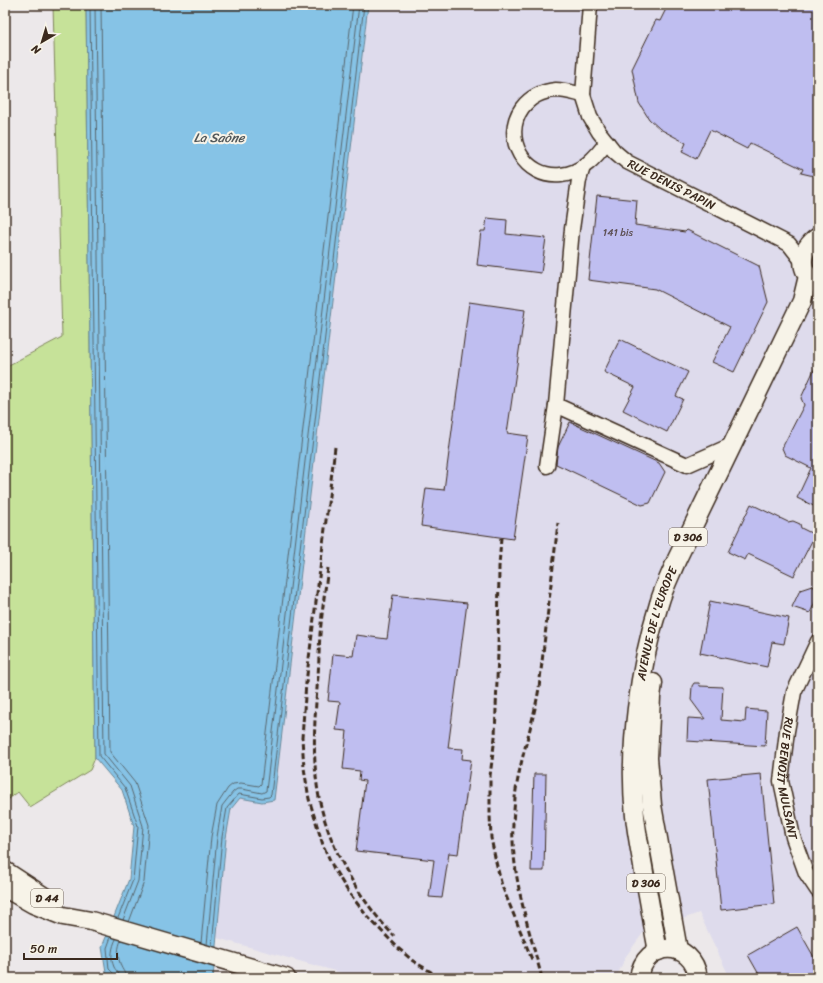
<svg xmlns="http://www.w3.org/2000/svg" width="823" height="983" font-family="Sriracha,sans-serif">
  <rect width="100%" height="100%" fill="#ece8ea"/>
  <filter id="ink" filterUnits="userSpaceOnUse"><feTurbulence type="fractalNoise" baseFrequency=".025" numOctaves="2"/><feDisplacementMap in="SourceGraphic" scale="8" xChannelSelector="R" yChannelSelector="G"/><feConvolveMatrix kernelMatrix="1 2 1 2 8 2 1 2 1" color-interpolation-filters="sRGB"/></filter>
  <g filter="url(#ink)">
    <path fill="#dedbec" d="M 368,5 L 818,5 L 818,978 L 730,978 L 699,913 L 643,933 L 626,956 L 616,978 L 360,978 L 217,938 L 226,838 L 231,809 L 240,798 L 262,802 L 274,800 Z"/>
    <path fill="#c6e299" stroke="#80865c" d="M 53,5 L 86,5 L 95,758 L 90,770 L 30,807 L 18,792 L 5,802 L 5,367 L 62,337 Z"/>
    <path fill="#86c3e6" stroke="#688696" d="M 86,5 L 368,5 L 274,800 L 262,802 L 240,798 L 231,809 L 226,838 L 213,978 L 112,978 L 106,972 L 102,947 L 129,879 L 134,826 L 122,790 L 95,758 Z"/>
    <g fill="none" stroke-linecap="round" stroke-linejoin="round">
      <path stroke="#59676e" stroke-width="1" d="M 90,5 L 99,756 L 125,788 L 138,826 L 133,880 L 118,918
        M 95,5 L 104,754 L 130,786 L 143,826 L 138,881 L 123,920
        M 101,5 L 110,752 L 135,783 L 149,825 L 144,882 L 129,922
        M 111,937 L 107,948 L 109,969 L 114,974 L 114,978
        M 116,939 C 112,947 110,958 114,967 C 116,971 119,972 120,978
        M 121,940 C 118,948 117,955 120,963 C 121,969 125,971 126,978
        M 201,943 L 211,837 L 217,805 L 228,788 L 233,784 L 241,783 L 259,786 L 261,784 L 353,5
        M 207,945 L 217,837 L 222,806 L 233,792 L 237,789 L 242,789 L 262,793 L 266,791 L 359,5
        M 212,946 L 222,837 L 227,808 L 239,794 L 262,798 L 269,797 L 271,795 L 364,5"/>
    </g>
    <path fill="#bfbef0" stroke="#3b2a1e" d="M 668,5 L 818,5 L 818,177 L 801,173 L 803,169 L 750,143 L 747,149 L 710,130 L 696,159 L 682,152 L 686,143 L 660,129 L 649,119 L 639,103 L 632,69 L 656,20 L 660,21 Z
      M 597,196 L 637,200 L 635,225 L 685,232 L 687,230 L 759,266 L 768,302 L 734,372 L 712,362 L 730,327 L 655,289 L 588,280 Z
      M 487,218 L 507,220 L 506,234 L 546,238 L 541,273 L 477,265 L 481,231 L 485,231 Z
      M 469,302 L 525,310 L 507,433 L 528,436 L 513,539 L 421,526 L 426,488 L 444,490 Z
      M 620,339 L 688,372 L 676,396 L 683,399 L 667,432 L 623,410 L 635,387 L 604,372 Z
      M 818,361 L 818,508 L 797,498 L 811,468 L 785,455 L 782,448 L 804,405 L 801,398 Z
      M 570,422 L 659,463 L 665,472 L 650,503 L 642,505 L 556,464 L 558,447 Z
      M 751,504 L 788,522 L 793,521 L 800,524 L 801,528 L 815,535 L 794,576 L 748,554 L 745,560 L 728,552 Z
      M 812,586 L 818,589 L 818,596 L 810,613 L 792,607 L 800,590 Z
      M 393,595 L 467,603 L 448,748 L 463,749 L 462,759 L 471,760 L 458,854 L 449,853 L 442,898 L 429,897 L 434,860 L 356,851 L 365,781 L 359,780 L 360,771 L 343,769 L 347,731 L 336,730 L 340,702 L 328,701 L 333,654 L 353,656 L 356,635 L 387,639 Z
      M 710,601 L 789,618 L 784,644 L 772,642 L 767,667 L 700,653 Z
      M 694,683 L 699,683 L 700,686 L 723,687 L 721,720 L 745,722 L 746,709 L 767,711 L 765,746 L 687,741 L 688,718 L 705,719 L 691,700 L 692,686 Z
      M 534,774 L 546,774 L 544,871 L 531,871 Z
      M 761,774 L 774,904 L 721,910 L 708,779 Z
      M 797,927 L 818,964 L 818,978 L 761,978 L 748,955 Z"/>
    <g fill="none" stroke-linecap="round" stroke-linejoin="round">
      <g stroke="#3b2a1e" stroke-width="17">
        <g id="minor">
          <path id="s1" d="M 590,5 L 583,95 L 590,117 L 599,132 L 614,151 L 627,162 L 789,244 L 803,262"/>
          <path d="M 583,95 C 574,93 565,90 556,90 C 543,91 530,97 522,108 C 501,138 525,179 561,175 C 582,173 596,157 607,142"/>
          <path d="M 556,405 L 687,465 L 732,445"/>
          <path d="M 547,466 L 556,405 L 572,229 L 579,180 L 583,167"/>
          <path id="s2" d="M 818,641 L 794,692 L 787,731 L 781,781 L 793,837 L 806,873 L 818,891"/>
        </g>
      </g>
      <g stroke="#3b2a1e" stroke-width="21">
        <g id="major">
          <path d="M 817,283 C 797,272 800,249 818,237"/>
          <path d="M 653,683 L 651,697 L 648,758 L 652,805 L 678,950"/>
          <path d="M 5,871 L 51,901"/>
          <path d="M 5,888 L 33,904 L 63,916 L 91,921 L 286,978"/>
          <path id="s3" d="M 658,951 C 653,927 650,903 645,879 C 642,858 637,837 635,816 C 628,751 639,667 659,604 C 663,589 671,574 677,559 L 802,301 L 808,276"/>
          <path d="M 639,978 C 644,939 693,939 698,978"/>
        </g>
      </g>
      <use href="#minor" stroke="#f7f3e8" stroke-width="14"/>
      <use href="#major" stroke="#f7f3e8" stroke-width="18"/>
      <path stroke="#3b2a1e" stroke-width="3" stroke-dasharray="6 3" stroke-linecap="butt" d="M 335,447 L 306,683 L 302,738 L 304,768 L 309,799 L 323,845 L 334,869 L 349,893 L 367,916 L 398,948 L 413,961 L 441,978
        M 501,538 L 499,567 L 498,652 L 495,737 L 490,776 L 490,815 L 491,838 L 496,862 L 502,886 L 533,962
        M 328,568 C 325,590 322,612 320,634 C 319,648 319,662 318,676 C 314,725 310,777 326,824 C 340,866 364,904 394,936
        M 542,978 C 530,933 515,888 513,841 C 512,827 514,812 515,798 C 519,761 533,725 539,688 L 558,523"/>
    </g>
  </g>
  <g text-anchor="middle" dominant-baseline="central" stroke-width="4" stroke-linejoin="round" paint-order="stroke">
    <g font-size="10" fill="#5c4f52">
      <text x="618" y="233">141 bis</text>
    </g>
    <g fill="#f7f3e8" stroke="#73665b" stroke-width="1">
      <rect x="669" y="528" width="38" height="18" rx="3"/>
      <rect x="627" y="874" width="38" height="18" rx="3"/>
      <rect x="31" y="889" width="32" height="18" rx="3"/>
    </g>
    <g font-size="11" font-weight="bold" fill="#3b2a1e">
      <text x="688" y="537">D 306</text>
      <text x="646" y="883">D 306</text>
      <text x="47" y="898">D 44</text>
    </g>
    <g font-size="12" fill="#3b2a1e" stroke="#f7f3e8">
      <text stroke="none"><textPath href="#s1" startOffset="222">RUE DENIS PAPIN</textPath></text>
      <text stroke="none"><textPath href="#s3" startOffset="332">AVENUE DE L'EUROPE</textPath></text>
      <text stroke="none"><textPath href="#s2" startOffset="144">RUE BENOÎT MULSANT</textPath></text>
    </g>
    <g font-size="13" font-style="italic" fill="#52585a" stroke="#f7f3e8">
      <text x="219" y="137">La Saône</text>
    </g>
  </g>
  <rect width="823" height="983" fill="none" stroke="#f7f3e8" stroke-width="20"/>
  <rect x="10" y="10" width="803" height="963" fill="none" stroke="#3b2a1e" stroke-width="1.5" filter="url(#ink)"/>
  <g transform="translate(42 42) rotate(218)" stroke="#f7f3e8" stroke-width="3" paint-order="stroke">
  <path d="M0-3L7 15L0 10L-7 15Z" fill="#3b2a1e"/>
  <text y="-6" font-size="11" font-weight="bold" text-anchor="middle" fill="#3b2a1e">N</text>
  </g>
  <path d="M24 953v6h93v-6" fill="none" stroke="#3b2a1e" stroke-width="2"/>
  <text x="30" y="953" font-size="12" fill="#3b2a1e" stroke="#f7f3e8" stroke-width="3" paint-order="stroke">50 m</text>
</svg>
